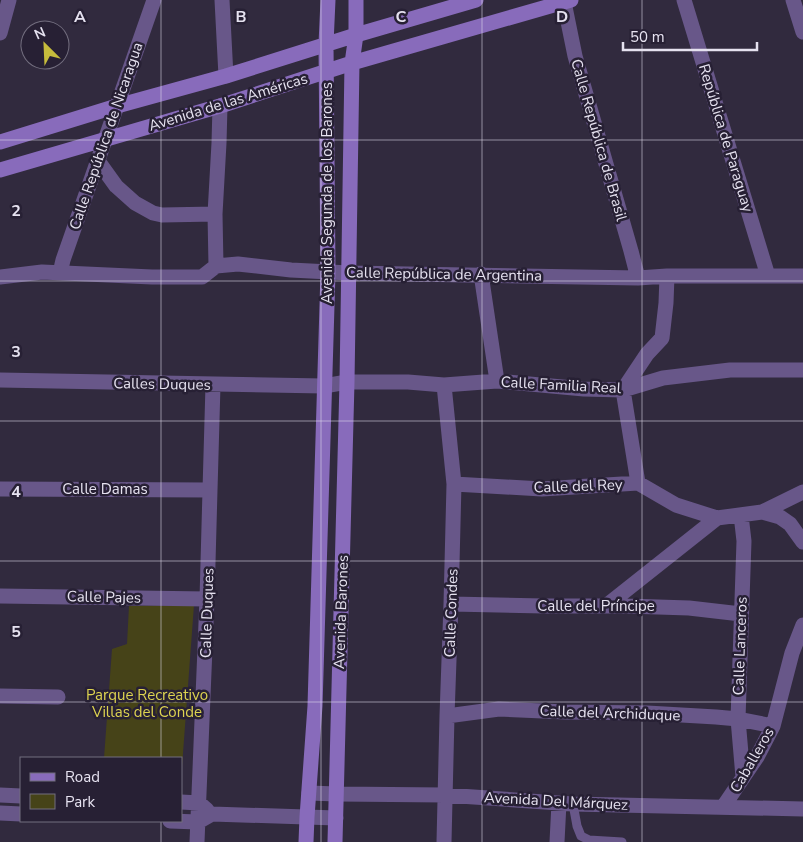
<svg xmlns="http://www.w3.org/2000/svg" width="803" height="842" font-family="'Nunito Sans',sans-serif">
  <rect width="100%" height="100%" fill="#312a3e"/>
  <path fill="#464318" d="M 194,605 L 181,780 L 181,758 L 104,758 L 112,649 L 127,644 L 129,606 Z"/>
  <g fill="none" stroke-linecap="round" stroke-linejoin="round">
    <path stroke="#685789" stroke-width="9" d="M 573,804 L 577,826 L 581,836 L 589,840 L 622,842"/>
    <path stroke="#685789" stroke-width="15" d="M 222,0 L 226,76
      M 684,0 L 768,276
      M 793,0 L 803,32
      M 564,2 L 575,56 L 631,251 L 638,278
      M 0,33 L 9,0
      M 98,161 L 116,186 L 135,203 L 153,213 L 162,215 L 215,214
      M 216,266 L 215,214 L 219,143 L 220,106
      M 60,273 L 63,260 L 154,0
      M 481,274 L 497,381
      M 0,277 L 42,272 L 152,277 L 202,277 L 216,266 L 238,264 L 291,270 L 349,273 L 638,278 L 667,276 L 803,276
      M 0,380 L 324,386 L 347,382 L 408,382 L 444,385 L 497,381 L 584,389 L 623,390 L 663,378 L 730,370 L 803,370
      M 638,483 L 623,390 L 647,354 L 662,338 L 666,303 L 667,276
      M 454,484 L 542,489 L 638,483 L 676,505 L 717,518 L 762,512 L 780,517 L 790,524 L 803,542
      M 0,489 L 210,490
      M 762,512 L 803,492
      M 741,515 L 744,541 L 738,719 L 743,777
      M 0,596 L 207,599
      M 451,604 L 544,606 L 627,606 L 689,608 L 741,614
      M 606,606 L 717,518
      M 0,696 L 58,697
      M 447,716 L 499,709 L 566,712 L 647,713 L 716,717 L 738,719 L 773,726
      M 309,793 L 337,794 L 445,795 L 573,804 L 803,809
      M 0,795 L 21,796
      M 181,802 L 199,803 L 207,810
      M 723,807 L 757,757 L 773,726 L 792,653 L 803,625
      M 0,813 L 21,814
      M 170,821 L 198,822 L 212,814 L 336,818
      M 197,842 L 207,599 L 210,490 L 213,385
      M 444,842 L 447,716 L 451,604 L 454,484 L 444,385
      M 557,842 L 559,803"/>
    <path stroke="#886bbb" stroke-width="15" d="M 0,142 L 117,106 L 226,76 L 356,35 L 476,0
      M 0,170 L 220,106 L 352,63 L 571,0
      M 306,842 L 307,817 L 315,706 L 328,272 L 326,44 L 328,0
      M 335,842 L 347,382 L 352,63 L 356,35 L 356,0"/>
  </g>
  <path fill="none" stroke="#e6e2f0" stroke-width="1" stroke-opacity="0.55" d="M 161,0 L 161,758M 321,0 L 321,842M 482,0 L 482,842M 642,0 L 642,842M 0,140 L 803,140M 0,281 L 803,281M 0,421 L 803,421M 0,561 L 803,561M 0,702 L 803,702M 161,821 L 161,842"/>
  <g text-anchor="middle" dominant-baseline="central" stroke-width="5" stroke-linejoin="round" paint-order="stroke">
    <g font-size="15" fill="#e6e2f0" stroke="#272034">
      <text transform="translate(228 102) rotate(-17)">Avenida de las Américas</text>
      <text transform="translate(106 136) rotate(-71)">Calle República de Nicaragua</text>
      <text transform="translate(726 138) rotate(73)">República de Paraguay</text>
      <text transform="translate(599 140) rotate(74)">Calle República de Brasil</text>
      <text transform="translate(327 193) rotate(-90)">Avenida Segunda de los Barones</text>
      <text transform="translate(444 274) rotate(1)">Calle República de Argentina</text>
      <text transform="translate(162 384) rotate(1)">Calles Duques</text>
      <text transform="translate(561 385) rotate(3)">Calle Familia Real</text>
      <text transform="translate(578 486) rotate(-2)">Calle del Rey</text>
      <text x="105" y="489">Calle Damas</text>
      <text transform="translate(104 597) rotate(1)">Calle Pajes</text>
      <text x="596" y="606">Calle del Príncipe</text>
      <text transform="translate(341 612) rotate(-88)">Avenida Barones</text>
      <text transform="translate(207 613) rotate(-88)">Calle Duques</text>
      <text transform="translate(451 613) rotate(-88)">Calle Condes</text>
      <text transform="translate(740 646) rotate(-88)">Calle Lanceros</text>
      <text transform="translate(610 713) rotate(2)">Calle del Archiduque</text>
      <text transform="translate(752 760) rotate(-60)">Caballeros</text>
      <text transform="translate(556 801) rotate(3)">Avenida Del Márquez</text>
    </g>
    <g font-size="15" fill="#ddd350" stroke="#272034">
      <text x="147" y="695">Parque Recreativo<tspan x="147" dy="17">Villas del Conde</tspan></text>
    </g>
  </g>
  <g font-size="16" text-anchor="middle" font-weight="bold" fill="#e6e2f0" stroke="#272034" stroke-width="5" stroke-linejoin="round" paint-order="stroke">
    <text x="80" y="22">A</text>
    <text x="241" y="22">B</text>
    <text x="401" y="22">C</text>
    <text x="562" y="22">D</text>
    <text x="16" y="216">2</text>
    <text x="16" y="357">3</text>
    <text x="16" y="497">4</text>
    <text x="16" y="637">5</text>
  </g>
  <rect x="20" y="757" width="162" height="65" fill="#272034" stroke="#736e7f"/>
  <rect x="30" y="773" width="25" height="8" fill="#886bbb" stroke="#736e7f"/>
  <text x="65" y="782" font-size="15" fill="#e6e2f0">Road</text>
  <rect x="30" y="794" width="25" height="15" fill="#464318" stroke="#736e7f"/>
  <text x="65" y="807" font-size="15" fill="#e6e2f0">Park</text>
  <g transform="translate(45 45) rotate(336)"><circle r="24" fill="#272034" stroke="#736e7f"/>
  <path d="M0-4L9 19L0 12L-9 19Z" fill="#c6bc3c"/>
  <text y="-8" font-size="14" font-weight="bold" text-anchor="middle" fill="#e6e2f0">N</text>
  </g>
  <path d="M623 42v8h134v-8" fill="none" stroke="#e6e2f0" stroke-width="2.5"/>
  <text x="630" y="42" font-size="15" fill="#e6e2f0" stroke="#272034" stroke-width="4" paint-order="stroke">50 m</text>
</svg>
